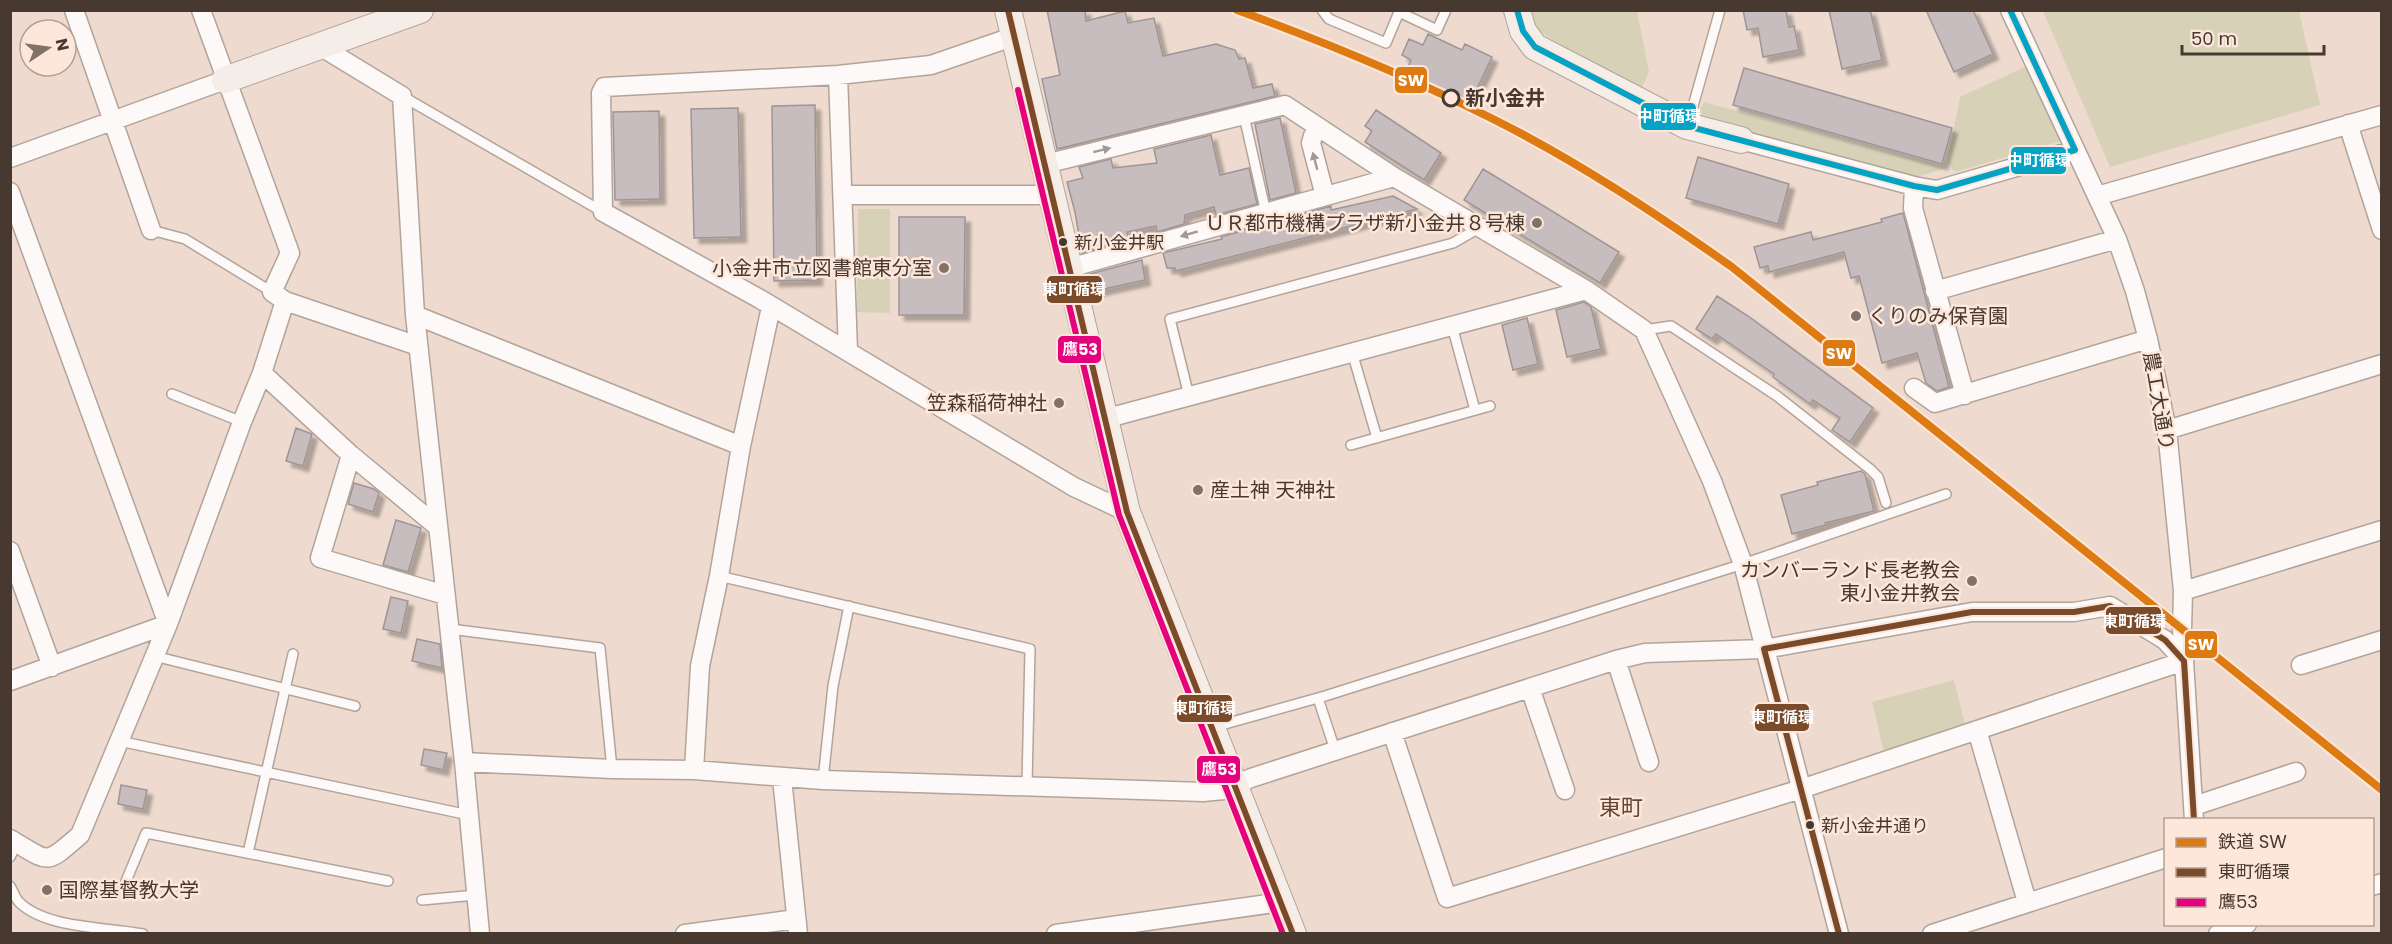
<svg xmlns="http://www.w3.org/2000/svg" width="2392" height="944" font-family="Poppins,'Noto Sans JP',sans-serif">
  <defs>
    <filter id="shadow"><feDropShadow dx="5.5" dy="5.5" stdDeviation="1.5" flood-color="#0004"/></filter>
  </defs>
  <rect width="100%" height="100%" fill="#eedace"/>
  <path fill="#d7d2b7" d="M 1531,11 L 1637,11 L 1649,72 L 1640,92 L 1539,31 L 1534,24 Z
    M 2043,11 L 2299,11 L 2320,105 L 2110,167 Z
    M 2027,66 L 2061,141 L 1955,172 L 1947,163 L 1960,97 Z
    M 1704,102 L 1946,168 L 1910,179 L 1743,134 L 1698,114 Z
    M 858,209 L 890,209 L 890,313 L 857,312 Z
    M 1954,680 L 1965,725 L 1884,752 L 1872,702 Z"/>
  <path fill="#c7bdbf" stroke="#9f9596" stroke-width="1.5" filter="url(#shadow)" d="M 1047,10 L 1085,10 L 1086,21 L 1125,11 L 1128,23 L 1154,18 L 1163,56 L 1216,44 L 1235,50 L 1239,59 L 1245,58 L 1253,88 L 1272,84 L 1275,96 L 1057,149 L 1042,79 L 1060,75 Z
    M 1743,10 L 1786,10 L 1789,27 L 1794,26 L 1799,50 L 1763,57 L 1758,28 L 1747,30 Z
    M 1829,10 L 1870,10 L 1882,60 L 1842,69 Z
    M 1926,10 L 1973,10 L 1993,54 L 1954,72 Z
    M 1428,34 L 1462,50 L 1465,44 L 1492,57 L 1470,103 L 1424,81 L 1426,79 L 1407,69 L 1411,60 L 1402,55 L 1409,39 L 1423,45 Z
    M 1744,68 L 1952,128 L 1942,164 L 1733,105 Z
    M 815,105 L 817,280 L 774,281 L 772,106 Z
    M 738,108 L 741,237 L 694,238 L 691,109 Z
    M 1376,110 L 1441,153 L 1424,180 L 1365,142 L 1372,131 L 1365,126 Z
    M 659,111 L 660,199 L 615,200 L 613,112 Z
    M 1280,118 L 1296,193 L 1270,200 L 1255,124 Z
    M 1211,135 L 1220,175 L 1249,168 L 1257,204 L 1216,215 L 1214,207 L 1185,215 L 1184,224 L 1157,232 L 1156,226 L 1127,232 L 1129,239 L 1082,253 L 1075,212 L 1067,182 L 1083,178 L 1079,167 L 1111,159 L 1113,168 L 1157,163 L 1154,149 Z
    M 1698,157 L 1789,184 L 1778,224 L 1686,198 Z
    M 1483,169 L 1619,252 L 1600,283 L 1464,200 Z
    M 1393,196 L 1417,209 L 1176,271 L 1175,268 L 1167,268 L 1163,253 L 1222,239 L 1221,237 L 1331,206 L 1331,210 Z
    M 1903,213 L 1949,387 L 1937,391 L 1926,383 L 1917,353 L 1882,363 L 1859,276 L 1851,278 L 1844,252 L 1769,272 L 1768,266 L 1760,268 L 1754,247 L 1811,232 L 1813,240 L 1882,222 L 1881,219 Z
    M 899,217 L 965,217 L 964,315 L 899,315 Z
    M 1142,260 L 1145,280 L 1090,292 L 1086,275 Z
    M 1717,296 L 1748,316 L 1873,408 L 1850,442 L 1832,430 L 1840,418 L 1813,400 L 1810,404 L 1773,377 L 1774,374 L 1716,334 L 1712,339 L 1696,329 Z
    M 1584,302 L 1591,307 L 1601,349 L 1567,357 L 1556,310 Z
    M 1527,318 L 1538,364 L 1513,370 L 1502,325 Z
    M 296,428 L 312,434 L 303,466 L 286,461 Z
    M 1861,471 L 1865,474 L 1874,511 L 1825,523 L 1826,525 L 1792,534 L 1781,495 L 1818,485 L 1817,482 Z
    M 354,483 L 374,489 L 379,493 L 373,512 L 348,504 Z
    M 396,520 L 421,528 L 408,572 L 383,565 Z
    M 391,597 L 408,601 L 401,633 L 383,629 Z
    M 417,639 L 440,644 L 442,668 L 412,661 Z
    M 424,749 L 447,753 L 443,770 L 421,765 Z
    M 121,785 L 147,790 L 143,809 L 118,804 Z"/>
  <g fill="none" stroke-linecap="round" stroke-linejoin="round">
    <g stroke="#b3a49a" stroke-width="12">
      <path id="lane" d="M 1322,10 L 1329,19 L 1386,43 L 1399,12 L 1437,30 L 1446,10
        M 402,96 L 603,212
        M 1244,116 L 1266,213
        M 1688,124 L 1720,10
        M 151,230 L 185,239 L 272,292
        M 1452,326 L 1475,410
        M 1644,330 L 1671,326 L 1777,396 L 1870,469 L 1878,477 L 1886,503
        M 1352,352 L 1377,438
        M 172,394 L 242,422
        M 1189,396 L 1170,319 L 1453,243 L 1479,228
        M 1351,445 L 1490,406
        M 719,576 L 1030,649 L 1027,785
        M 450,629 L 600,648 L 612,769
        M 154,656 L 355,706
        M 1318,698 L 1335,750
        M 1214,727 L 1325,696 L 1743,564 L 1946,494
        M 119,741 L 469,815
        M 823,780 L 833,686 L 849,606
        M 248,853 L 293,654
        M 10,857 L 17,843
        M 10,886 C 13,891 15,898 19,902 C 46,929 107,927 143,934
        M 124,886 L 146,833 L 388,881
        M 422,900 L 476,895"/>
    </g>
    <g stroke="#b3a49a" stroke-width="21">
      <path id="street" d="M 74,10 L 151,230
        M 201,10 L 290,253 L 272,292 L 285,301 L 418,346
        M 2010,10 L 2117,239 L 2135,291 L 2148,339 L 2167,430 L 2183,591 L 2182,629 L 2194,820
        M 1015,36 L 931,65 L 838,75 L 604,87 L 601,93 L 603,212 L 760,299 L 1074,487 L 1127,512
        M 320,46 L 402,96 L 415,315 L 464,762 L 480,934
        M 838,75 L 848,351
        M 2348,124 L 2382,230
        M 1320,129 L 1313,136 L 1311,143 L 1325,196
        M 1741,140 L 1914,186 L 1937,190 L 2075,150
        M 10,158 L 225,80
        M 1045,164 L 1285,105 L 1394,177 L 1586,290 L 1644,330 L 1712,481 L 1743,564 L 1839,934
        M 1914,186 L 1913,208 L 1965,395
        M 10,192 L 168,624 L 10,681
        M 843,195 L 1052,195
        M 2097,196 L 2382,115
        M 1069,268 L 1394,177
        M 1935,291 L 2117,239
        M 415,315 L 741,446
        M 262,373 L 351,455 L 438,527
        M 1914,388 L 1935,403 L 2148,339
        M 1104,419 L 1586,290
        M 2167,430 L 2382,364
        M 351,455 L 320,558 L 445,595
        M 10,551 L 52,667
        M 2183,591 L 2382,530
        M 1616,660 L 1649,762
        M 2301,665 L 2382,640
        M 1530,688 L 1565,790
        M 1977,730 L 2027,902
        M 1392,732 L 1447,898 L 1801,789 L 2184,661
        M 464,762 L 612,769 L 694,770 L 823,780 L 1203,792 L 1224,790 L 1251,778 L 1616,660 L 1645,653 L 1764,649 L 1972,612 L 2074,612 L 2110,606 L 2165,640 L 2184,661
        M 694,770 L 700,666 L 719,576 L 741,446 L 771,307
        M 782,778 L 798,934
        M 2194,806 L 2296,772
        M 10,839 C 51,863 44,866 80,835 L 168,624 L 242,422 L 262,373 L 285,301
        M 2372,886 L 2382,883
        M 685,934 L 796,919
        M 1056,934 L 1281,902
        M 1932,934 L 2166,858
        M 2218,934 L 2247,924"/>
    </g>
    <g stroke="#b3a49a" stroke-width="28">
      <path id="secondary" d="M 1008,10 L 1127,512 L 1293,934
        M 1517,10 L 1523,31 L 1535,47 L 1687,126 L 1741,140
        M 225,80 L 420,10"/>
    </g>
    <use href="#lane" stroke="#fcf9f8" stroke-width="9"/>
    <use href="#street" stroke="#fcf9f8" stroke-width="18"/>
    <use href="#secondary" stroke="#f5eee8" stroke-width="26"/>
    <g stroke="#fde7da" stroke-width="10">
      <path id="bus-1" d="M 1008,10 L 1127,512 L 1293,934
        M 1839,934 L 1764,649 L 1972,612 L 2074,612 L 2110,606 L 2165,640 L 2184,661 L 2194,820"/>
    </g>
    <g stroke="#fde7da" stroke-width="10">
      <path id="bus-2" d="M 1018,90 L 1119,515 L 1283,934"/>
    </g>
    <g stroke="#fde7da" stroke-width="10">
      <path id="bus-3" d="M 1517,10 L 1523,31 L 1535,47 L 1687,126 L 1914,186 L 1937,190 L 2075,150 L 2010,10"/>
    </g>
    <use href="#bus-1" stroke="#7a4b2a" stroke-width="6"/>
    <use href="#bus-2" stroke="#e5007d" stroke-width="6"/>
    <use href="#bus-3" stroke="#04a3c6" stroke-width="6"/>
    <g stroke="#fde7da" stroke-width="12">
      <path id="rail-1" d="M 1237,10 C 1325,42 1410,77 1493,119 C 1577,161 1655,213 1732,267 L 2382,790"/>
    </g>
    <use href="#rail-1" stroke="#de7a12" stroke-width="8"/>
  </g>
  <defs><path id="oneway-solid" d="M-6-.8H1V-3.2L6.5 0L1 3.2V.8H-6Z" transform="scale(1.5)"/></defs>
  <g fill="#a29894">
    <use href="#oneway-solid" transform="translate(1102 150) rotate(-14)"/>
    <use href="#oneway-solid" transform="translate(1315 161) rotate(-105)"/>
    <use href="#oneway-solid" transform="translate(1189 234) rotate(164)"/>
  </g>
  <circle fill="#fde7da" stroke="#473830" stroke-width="3" cx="1451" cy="98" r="8"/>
  <g fill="#817167" stroke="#fde7da" stroke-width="2">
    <circle cx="1537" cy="223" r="6"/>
    <circle cx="944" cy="268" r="6"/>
    <circle cx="1856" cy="316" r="6"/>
    <circle cx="1059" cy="403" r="6"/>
    <circle cx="1198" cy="490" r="6"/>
    <circle cx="1972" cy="581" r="6"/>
    <circle cx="47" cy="890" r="6"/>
  </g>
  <g fill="#473830" stroke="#fde7da" stroke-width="2">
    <circle cx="1063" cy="242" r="5"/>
    <circle cx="1810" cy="825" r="5"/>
  </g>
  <g text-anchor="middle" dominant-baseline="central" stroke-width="5" stroke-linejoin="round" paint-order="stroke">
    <g font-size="18" fill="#473830" stroke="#fde7da" text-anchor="start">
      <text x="1074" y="242">新小金井駅</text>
      <text x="1821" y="825">新小金井通り</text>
    </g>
    <g font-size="20" font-weight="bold" fill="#473830" stroke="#fde7da" text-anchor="start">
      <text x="1465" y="98">新小金井</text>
    </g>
    <g font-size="20" fill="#473830" stroke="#fde7da" text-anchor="end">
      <text x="1525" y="223">ＵＲ都市機構プラザ新小金井８号棟</text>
      <text x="932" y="268">小金井市立図書館東分室</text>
      <text x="1868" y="316" text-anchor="start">くりのみ保育園</text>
      <text x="1047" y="403">笠森稲荷神社</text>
      <text x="1210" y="490" text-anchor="start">産土神 天神社</text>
      <text x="1960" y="570">カンバーランド長老教会<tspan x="1960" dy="23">東小金井教会</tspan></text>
      <text x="59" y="890" text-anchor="start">国際基督教大学</text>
    </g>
    <g font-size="20" fill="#473830" stroke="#fde7da">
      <text transform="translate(2159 401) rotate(80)">農工大通り</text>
    </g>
    <g font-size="22" fill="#624432" stroke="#fde7da">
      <text x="1621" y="807">東町</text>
    </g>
  </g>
  <g stroke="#fde7da" stroke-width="2">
    <rect x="1394" y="66" width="34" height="28" rx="6" fill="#de7a12"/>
    <rect x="1640" y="102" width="57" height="29" rx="6" fill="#04a3c6"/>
    <rect x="2010" y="146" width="57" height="29" rx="6" fill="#04a3c6"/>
    <rect x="1046" y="275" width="57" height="29" rx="6" fill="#7a4b2a"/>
    <rect x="1057" y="335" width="45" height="29" rx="6" fill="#e5007d"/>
    <rect x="1822" y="339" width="34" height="28" rx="6" fill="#de7a12"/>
    <rect x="2105" y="606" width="57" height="29" rx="6" fill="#7a4b2a"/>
    <rect x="2184" y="630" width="34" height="29" rx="6" fill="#de7a12"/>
    <rect x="1176" y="694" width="57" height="29" rx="6" fill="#7a4b2a"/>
    <rect x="1754" y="703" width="56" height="29" rx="6" fill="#7a4b2a"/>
    <rect x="1196" y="755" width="45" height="29" rx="6" fill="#e5007d"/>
  </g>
  <g font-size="16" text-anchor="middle" font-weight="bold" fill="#fff">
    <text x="1411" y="86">SW</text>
    <text x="1669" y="122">中町循環</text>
    <text x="2039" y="166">中町循環</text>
    <text x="1074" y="295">東町循環</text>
    <text x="1080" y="355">鷹53</text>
    <text x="1839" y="359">SW</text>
    <text x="2134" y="627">東町循環</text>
    <text x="2201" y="650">SW</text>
    <text x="1204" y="714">東町循環</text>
    <text x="1782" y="723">東町循環</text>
    <text x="1219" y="775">鷹53</text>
  </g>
  <rect width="2392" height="944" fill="none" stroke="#473830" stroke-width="24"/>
  <rect x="2164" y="818" width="210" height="108" fill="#fde7da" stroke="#b4a196" stroke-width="1.5"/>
  <rect x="2176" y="838" width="30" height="9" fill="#de7a12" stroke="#b4a196" stroke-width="1.5"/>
  <text x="2218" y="848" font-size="18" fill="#473830">鉄道 SW</text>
  <rect x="2176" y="868" width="30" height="9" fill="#7a4b2a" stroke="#b4a196" stroke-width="1.5"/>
  <text x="2218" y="878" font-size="18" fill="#473830">東町循環</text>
  <rect x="2176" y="898" width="30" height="9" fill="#e5007d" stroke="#b4a196" stroke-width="1.5"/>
  <text x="2218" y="908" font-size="18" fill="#473830">鷹53</text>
  <g transform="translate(48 48) rotate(77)"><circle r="28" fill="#fde7da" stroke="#b4a196" stroke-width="1.5"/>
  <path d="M0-4.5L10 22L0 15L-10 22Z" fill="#817167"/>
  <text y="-9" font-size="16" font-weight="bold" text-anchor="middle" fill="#473830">N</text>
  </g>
  <path d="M2182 45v9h142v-9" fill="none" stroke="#473830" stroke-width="3"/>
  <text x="2191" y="45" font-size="18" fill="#473830" stroke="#fde7da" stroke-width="4.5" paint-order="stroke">50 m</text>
</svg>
